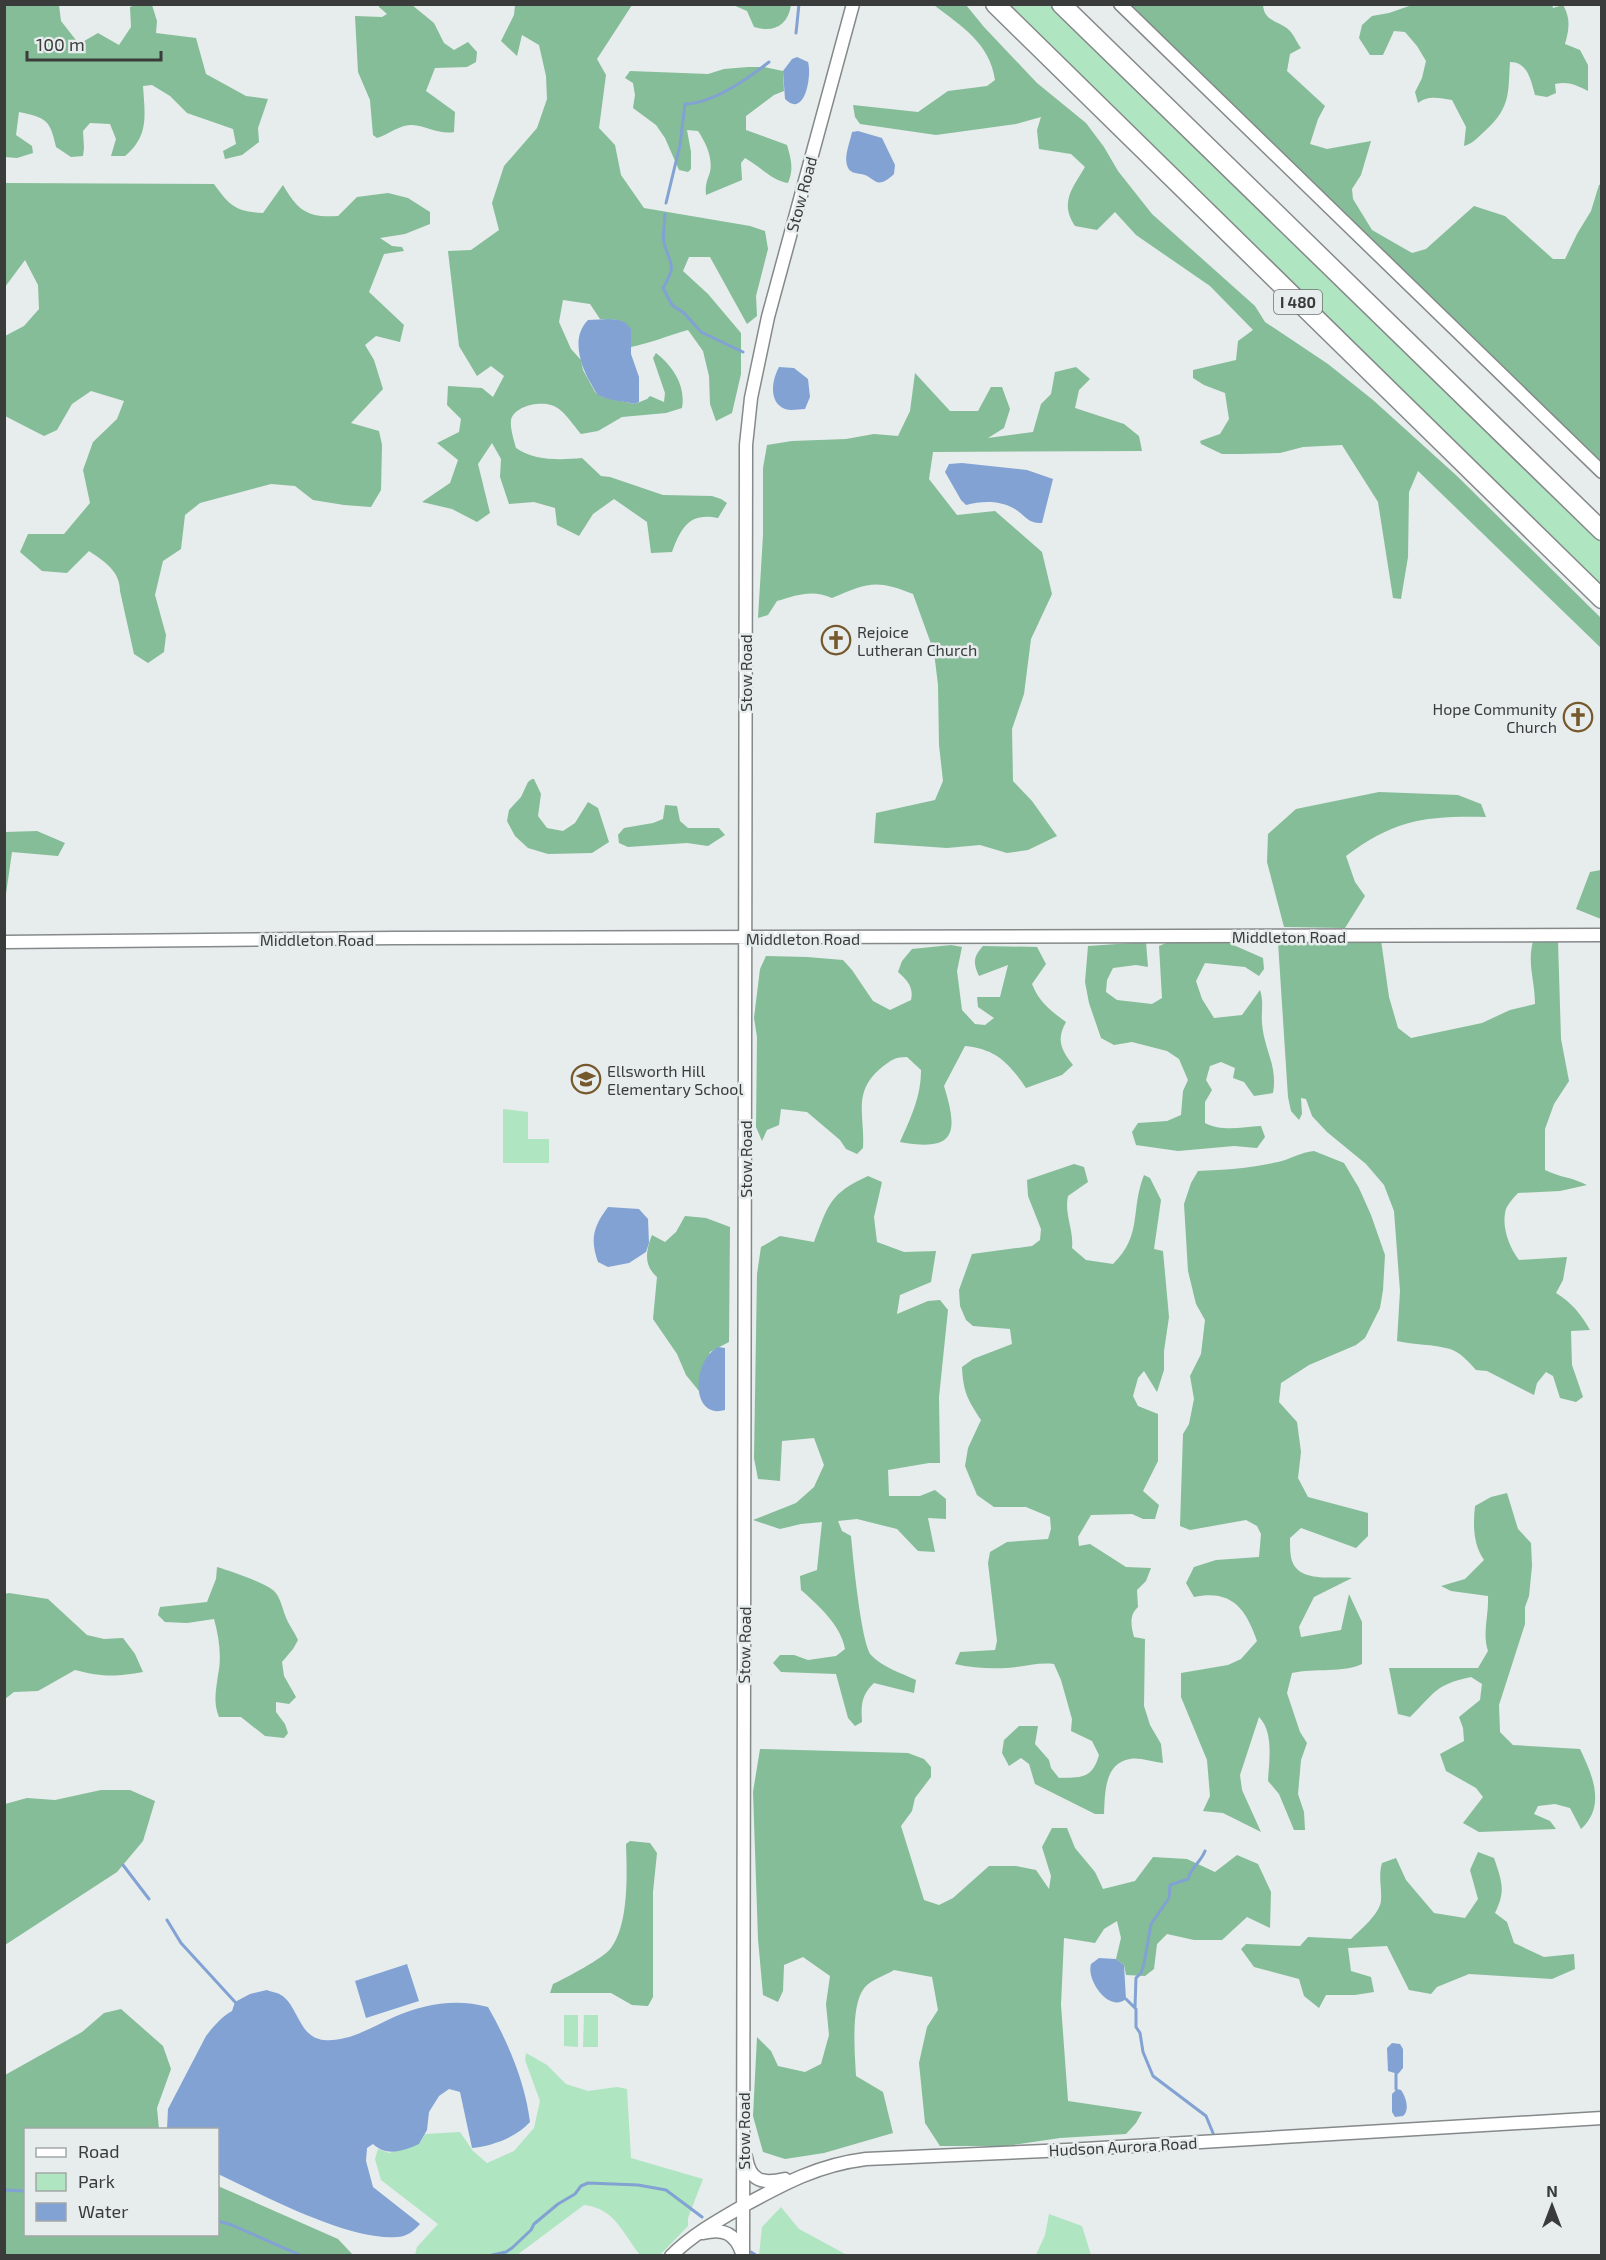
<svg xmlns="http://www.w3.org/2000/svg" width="1606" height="2260" font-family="'Exo 2',sans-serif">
  <rect width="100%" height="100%" fill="#e7eced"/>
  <path fill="#afe5c0" d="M 1006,5 L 1050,5 L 1601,543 L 1601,587 Z
    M 503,1109 L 528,1112 L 528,1139 L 549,1139 L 549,1163 L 503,1163 Z
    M 564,2015 L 578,2015 L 578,2047 L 564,2046 Z
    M 584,2015 L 598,2015 L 598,2047 L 583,2047 Z
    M 526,2053 L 547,2065 L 566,2084 L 588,2091 L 617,2087 L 627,2089 L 631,2158 L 703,2179 L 688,2218 L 688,2226 L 660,2255 L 640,2255 C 623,2234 615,2208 584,2205 L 517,2255 L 415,2255 L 417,2247 L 438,2224 L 381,2180 L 375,2159 L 378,2149 L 389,2153 L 419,2144 L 425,2134 L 460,2132 L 473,2151 L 487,2163 L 514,2151 L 534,2128 L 540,2101 L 525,2060 Z
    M 781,2207 L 799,2229 L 847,2255 L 759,2255 L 762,2227 Z
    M 1049,2214 L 1082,2226 L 1091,2255 L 1036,2255 L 1045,2235 Z"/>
  <path fill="#84bd97" d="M 5,4 L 59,5 L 61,21 L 79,44 L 98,33 L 119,45 L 131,27 L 130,7 L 135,5 L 152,5 L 157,21 L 156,33 L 196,38 L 206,74 L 246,96 L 268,99 L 258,128 L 259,142 L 242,155 L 225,159 L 223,151 L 236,144 L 233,129 L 187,113 L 170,96 L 152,85 L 143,86 C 145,116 149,136 125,156 L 111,156 L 116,139 L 110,124 L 90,123 L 83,131 L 84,148 L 83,156 L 71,157 L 56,147 C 50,119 46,118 19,112 L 16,135 L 32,146 L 33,153 L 17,158 L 5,157 Z
    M 1552,4 L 1553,8 L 1563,5 C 1571,19 1569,29 1565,44 L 1580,50 L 1588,65 L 1588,91 C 1576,85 1568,81 1555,84 L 1556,93 L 1547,97 L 1535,95 C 1531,81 1528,62 1510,62 C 1508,92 1511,107 1486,130 C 1478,137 1474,143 1464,146 L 1466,127 L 1452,100 C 1440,98 1428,95 1418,103 L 1415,92 L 1422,78 L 1426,61 L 1417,46 L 1405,32 L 1394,31 L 1383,55 L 1370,55 L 1359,38 L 1362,25 L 1372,16 L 1389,13 L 1412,5 Z
    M 379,5 L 412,5 L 434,23 L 444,43 L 454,50 L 468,42 L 477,52 L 476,62 L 467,67 L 435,68 L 426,91 L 455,112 L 454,132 C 440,135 427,126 412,125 C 401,124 389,134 377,138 L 373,135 L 370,100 L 358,72 L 355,16 L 382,17 L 387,14 L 379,7 Z
    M 515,5 L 632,5 L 597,59 L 606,75 L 599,128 L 615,145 L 621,175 L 644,208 L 750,226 L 765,231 L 768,249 L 756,296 L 757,316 L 747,324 L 710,257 L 689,257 L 683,271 L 708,294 L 741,333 L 741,374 L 732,413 L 716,421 L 710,404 L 709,376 L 703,351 L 688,330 C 669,335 651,343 631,347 L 630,329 L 619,320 L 600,319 L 590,304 L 563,300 L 559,322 L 571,349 L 581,360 L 583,370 L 595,392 L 602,397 L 635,404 L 647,399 L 650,396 L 664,402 L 665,393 L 653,358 L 656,353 C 673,366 686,386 682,408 L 666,413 L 622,417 L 598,431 L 581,434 C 573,425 563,408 551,405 C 539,401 514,406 511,420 C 510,429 514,440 516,448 C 535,461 560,460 582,458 L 601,476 L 610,477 L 663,495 L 712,496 L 721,499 L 727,503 L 718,518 C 689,512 681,528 672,552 L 651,553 L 647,522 L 614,499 L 593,514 L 579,536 L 557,525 L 555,508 L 534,502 L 509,504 L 500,477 L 501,459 L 492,443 L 478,464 L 490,513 L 477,522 L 452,509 L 422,502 L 450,483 L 458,460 L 437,443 L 459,432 L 461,419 L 447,405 L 448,386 L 482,388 L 493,397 L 504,376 L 491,366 L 477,376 L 459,346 L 448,251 L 471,250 L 499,230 L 492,203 L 504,166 L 537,128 L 547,99 L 546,76 L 539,45 L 522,35 L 517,56 L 501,41 L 514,15 Z
    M 733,5 L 791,4 L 791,5 C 788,26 773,33 754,27 L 747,11 Z
    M 934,5 L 966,5 L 984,27 L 1037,83 L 1086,123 L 1104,147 L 1118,171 L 1152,214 L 1255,306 L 1265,322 L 1328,364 L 1373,400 L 1457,476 L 1601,618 L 1601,648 L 1418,471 L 1409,492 L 1408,557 L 1401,599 L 1393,598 L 1378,502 L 1342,445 L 1303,447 L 1280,453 L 1240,454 L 1222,454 L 1201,444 L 1200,441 L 1220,434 L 1229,419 L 1225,393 L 1204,385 L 1193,378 L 1193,370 L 1236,360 L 1238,341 L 1253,330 L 1210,286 L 1136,235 L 1115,212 L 1097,230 L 1075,226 C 1059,203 1073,187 1085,167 L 1071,154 L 1039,149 L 1037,130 L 1041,117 L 1016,124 L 936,135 L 860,124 L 855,117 L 853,105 L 918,112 L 948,91 L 987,86 L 995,80 C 990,43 961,26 934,5 Z
    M 1128,5 L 1263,5 C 1264,22 1280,21 1290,31 C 1294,35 1297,43 1301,48 L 1290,54 L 1287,71 L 1325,106 L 1318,119 L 1310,144 L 1327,149 L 1371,141 L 1361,175 L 1352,189 L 1353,199 L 1372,230 L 1412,253 L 1426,249 L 1474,206 L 1505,216 L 1553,259 L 1565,259 L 1577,234 L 1591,211 L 1599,185 L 1601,184 L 1601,464 Z
    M 748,67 L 764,67 L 783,71 L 784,91 L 774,95 L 746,116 L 746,130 L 787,145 C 791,159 794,169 788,183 C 771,180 761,167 745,158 L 741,163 L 742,180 L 706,195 C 705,185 707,181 710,172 C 713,158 706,143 698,131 L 687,130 L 691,152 L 691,169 L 688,172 L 679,170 L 665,138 L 656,125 L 633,108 L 635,95 L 633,83 L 625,78 L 630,71 L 708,74 L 724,69 Z
    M 5,183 L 214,184 C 229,205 236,212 263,213 L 283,185 C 298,211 308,218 338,216 L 357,197 L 388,193 L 408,198 L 430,212 L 430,224 L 405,234 L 380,238 L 392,246 L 402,247 L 404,251 L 384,254 L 369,292 L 404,325 L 400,342 L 376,336 L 365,345 L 374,360 L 383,389 L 351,423 L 379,431 L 382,445 L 381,490 L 371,507 L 344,505 L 313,500 L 295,486 L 271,484 L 200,503 L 185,515 L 181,549 L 163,561 L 155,595 L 166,635 L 164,652 L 148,663 L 134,654 L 120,591 C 120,571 104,561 89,551 L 67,573 L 42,571 L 20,552 L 28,534 L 64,534 L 90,503 L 83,470 L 93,442 L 117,419 L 124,401 L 91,391 L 72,404 L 57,430 L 44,436 L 5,416 L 5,336 L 24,326 L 39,309 L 38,285 L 25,260 L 5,287 Z
    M 1076,367 L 1090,379 L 1079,390 L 1075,408 L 1124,424 L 1139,436 L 1142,451 L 933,452 L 929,479 L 957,515 L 995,511 L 1042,552 L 1052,594 L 1031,639 L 1024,694 L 1012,729 L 1013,781 L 1032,801 L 1057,836 L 1028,850 L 1007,853 L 980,845 L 947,848 L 874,843 L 876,813 L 935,800 L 943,781 L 939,745 L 938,685 L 934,652 L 913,594 C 875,579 868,583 832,598 C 812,589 797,595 777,601 L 768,615 L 758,618 L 763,535 L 763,468 L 767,445 L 792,441 L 846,439 L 874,434 L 898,436 L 910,411 L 915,373 L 950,411 L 978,411 L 991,387 L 1002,387 L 1010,409 L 1004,428 L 988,438 L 1033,432 L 1041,404 L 1051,394 L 1055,372 Z
    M 532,779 L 534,779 L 541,794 L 538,816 L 547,828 L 563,831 L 575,823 L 588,802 L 598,808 L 609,842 L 592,853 L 548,854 L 528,848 L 515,836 L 507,821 L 509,810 L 521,797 L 528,782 Z
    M 1379,792 L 1458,795 L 1481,804 L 1486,817 C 1426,816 1396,819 1346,856 L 1355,882 L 1365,896 L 1345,928 L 1284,927 L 1267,862 L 1268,834 L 1296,809 Z
    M 665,805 L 677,806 L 680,821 L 688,828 L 719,828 L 725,835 L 708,846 L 687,843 L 628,847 L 619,843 L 618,835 L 624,828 L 653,823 L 663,819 Z
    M 37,831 L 65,843 L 58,856 L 12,852 L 5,901 L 5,832 Z
    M 1601,870 L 1602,870 L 1601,919 L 1576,909 L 1590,872 Z
    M 1222,940 L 1263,958 L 1264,969 L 1259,976 L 1245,967 L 1205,963 L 1196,981 L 1202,999 L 1214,1018 L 1242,1015 L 1260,990 C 1264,1002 1261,1011 1262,1023 C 1264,1050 1278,1066 1273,1093 L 1254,1096 L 1244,1082 L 1233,1078 L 1235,1068 L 1221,1062 L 1210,1066 L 1206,1080 L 1212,1090 L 1205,1102 L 1205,1123 C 1222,1132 1243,1127 1261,1126 L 1265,1137 L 1257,1148 L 1234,1146 L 1178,1151 L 1136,1145 L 1132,1132 L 1138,1123 L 1167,1121 L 1181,1115 L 1183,1091 L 1188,1080 L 1179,1059 L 1167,1051 L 1132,1042 L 1114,1045 L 1101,1038 L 1089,1003 L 1085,982 L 1088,946 L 1146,942 L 1148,967 L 1136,965 L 1113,968 L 1107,980 L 1106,992 L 1117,1000 L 1152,1004 L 1162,998 L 1159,946 L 1166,943 Z
    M 1381,940 L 1389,997 L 1398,1028 L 1411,1038 L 1482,1023 L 1510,1010 L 1535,1004 C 1535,980 1527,965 1533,941 L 1558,941 L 1561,1039 L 1569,1081 L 1554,1104 L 1545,1129 L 1545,1170 C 1561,1178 1572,1177 1587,1185 L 1560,1191 L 1518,1193 C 1514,1197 1508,1204 1506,1209 C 1501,1226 1509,1247 1519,1260 L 1567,1257 L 1563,1280 L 1556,1293 C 1572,1303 1581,1314 1590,1330 L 1571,1331 L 1572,1365 L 1583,1397 L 1576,1402 L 1560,1398 L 1553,1376 L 1546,1372 L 1537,1383 L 1534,1395 L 1487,1371 L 1476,1370 C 1469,1362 1460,1352 1450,1349 C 1433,1344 1414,1345 1397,1341 L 1400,1291 L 1394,1211 L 1384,1185 L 1366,1164 L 1327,1132 L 1312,1116 L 1306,1099 L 1301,1098 L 1302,1114 L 1299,1120 L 1291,1111 L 1288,1097 L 1278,942 Z
    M 951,945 L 962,947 L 957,971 L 962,1010 L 975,1024 L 985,1025 L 994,1018 L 978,1007 L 977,997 L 1000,997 L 1008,965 L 979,976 C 973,963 973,957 983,946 L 1037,947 L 1046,964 L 1032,984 C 1039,1002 1051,1011 1066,1022 C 1056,1040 1061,1050 1073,1065 L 1062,1075 L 1026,1088 C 1009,1063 996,1049 965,1046 L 944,1086 C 959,1134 955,1152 900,1142 C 911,1117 921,1097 921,1070 L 907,1057 C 895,1057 891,1060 881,1068 C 852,1092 865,1116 863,1148 L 857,1154 L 846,1149 L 840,1140 L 807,1112 L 781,1109 L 779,1125 L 767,1130 L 762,1141 L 756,1127 L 757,1037 L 754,1018 L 760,969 L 766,956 L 807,957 L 843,960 L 852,970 L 873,1001 L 890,1010 L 911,1000 C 914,987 907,980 898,972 L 902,961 L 912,949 Z
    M 1314,1151 L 1344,1163 L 1359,1188 L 1371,1215 L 1385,1255 L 1383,1290 L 1380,1308 L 1365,1338 L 1356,1345 L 1309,1365 L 1281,1383 L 1279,1402 L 1297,1422 L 1301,1452 L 1298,1478 L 1308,1497 L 1368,1513 L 1368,1536 L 1356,1548 L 1301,1528 L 1290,1538 C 1290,1545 1290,1555 1292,1561 C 1300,1583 1332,1576 1352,1578 L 1314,1597 L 1299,1627 L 1301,1637 L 1341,1630 L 1349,1594 L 1362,1622 L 1362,1664 C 1344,1673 1314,1668 1292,1673 L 1287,1693 L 1300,1732 L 1307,1743 L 1301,1760 L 1298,1794 L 1304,1812 L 1305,1830 L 1294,1830 L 1279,1794 L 1268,1781 C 1269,1761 1274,1732 1259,1717 L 1240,1775 L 1242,1790 L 1261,1832 L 1223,1813 L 1203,1811 L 1210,1796 L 1207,1760 L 1181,1697 L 1181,1673 L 1228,1665 L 1241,1659 L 1257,1641 C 1246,1609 1232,1589 1194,1597 L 1186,1583 L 1194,1567 L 1216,1560 L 1259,1557 L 1261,1534 L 1257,1526 L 1246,1520 L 1190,1530 L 1180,1526 L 1183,1434 L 1189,1424 L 1194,1399 L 1190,1376 L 1201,1354 L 1205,1320 L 1196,1304 L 1188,1271 L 1184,1204 L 1191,1183 L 1198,1171 C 1226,1170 1251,1168 1278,1162 C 1291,1159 1301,1152 1314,1151 Z
    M 1074,1164 L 1084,1167 L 1088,1182 L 1068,1196 C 1064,1214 1074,1230 1072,1248 L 1086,1260 L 1113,1264 C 1143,1235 1130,1210 1144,1175 L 1150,1178 L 1161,1200 L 1154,1249 L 1163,1251 L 1169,1317 L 1164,1351 L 1164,1370 L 1157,1392 L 1144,1371 L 1138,1378 L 1133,1396 L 1138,1406 L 1158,1414 L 1158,1461 L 1143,1491 L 1159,1505 L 1155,1519 L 1143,1519 L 1132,1514 L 1091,1515 L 1078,1537 L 1079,1546 L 1090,1544 L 1126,1567 L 1151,1568 L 1146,1581 L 1137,1590 L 1138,1607 C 1129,1615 1131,1626 1134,1637 L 1145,1639 L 1144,1706 L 1150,1725 L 1161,1744 L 1163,1763 C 1153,1762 1139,1757 1130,1759 C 1104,1763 1105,1794 1104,1814 L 1095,1814 L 1035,1784 L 1029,1764 L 1021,1758 L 1009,1766 L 1002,1753 L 1004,1740 L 1019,1726 L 1038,1726 L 1035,1744 L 1049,1760 L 1051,1768 L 1059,1778 C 1080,1777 1092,1780 1099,1755 L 1092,1741 L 1071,1731 L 1072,1719 L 1061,1680 L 1054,1664 C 1038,1662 1023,1667 1007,1668 C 990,1669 972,1668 955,1664 L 960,1652 L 995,1650 L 997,1641 L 988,1563 L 990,1552 L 1007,1542 L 1048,1539 L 1051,1529 L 1050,1517 L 1026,1507 L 994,1507 L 977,1495 L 965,1466 L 968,1448 L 981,1420 C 968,1400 963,1392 962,1367 L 973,1359 L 1012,1344 L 1010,1329 L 973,1326 L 966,1320 L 960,1306 L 959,1290 L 972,1254 L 1032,1246 L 1040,1240 L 1041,1229 L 1028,1196 L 1027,1180 Z
    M 868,1176 L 882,1182 L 874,1217 L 877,1242 L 904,1252 L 936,1251 L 931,1282 L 900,1295 L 897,1314 L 928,1301 L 940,1300 L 948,1310 L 939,1397 L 940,1463 L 929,1463 L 888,1470 L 889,1496 L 920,1496 L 935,1490 L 946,1499 L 946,1519 L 928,1518 L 935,1552 L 918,1551 L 897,1529 L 857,1519 L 838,1521 L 842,1531 L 851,1536 C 853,1557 861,1642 871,1655 C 882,1667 901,1673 916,1680 L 914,1693 L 874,1683 C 861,1695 861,1706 862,1722 L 855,1726 L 848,1718 L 836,1674 L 781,1672 L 773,1663 L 780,1655 L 794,1655 L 808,1660 L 836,1656 L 845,1649 C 841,1625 818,1605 801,1590 L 800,1576 L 817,1570 L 822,1522 L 801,1524 L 780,1529 L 753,1520 L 796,1503 L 814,1487 L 824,1465 L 814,1438 L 782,1441 L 780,1481 L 758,1479 L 754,1458 L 757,1274 L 761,1247 L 780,1236 L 814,1242 C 828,1205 830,1193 868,1176 Z
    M 685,1216 L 706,1218 L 730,1227 L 729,1342 L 710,1352 L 699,1384 L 699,1391 L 686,1375 L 677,1354 L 653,1319 L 657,1277 C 643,1265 646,1250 652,1235 L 665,1242 L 676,1232 Z
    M 1507,1493 L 1518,1529 L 1531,1543 L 1532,1566 L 1529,1596 L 1525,1607 L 1525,1624 L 1499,1705 L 1500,1732 L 1513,1745 L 1580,1749 C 1593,1776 1606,1806 1581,1829 L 1570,1808 L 1555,1804 L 1538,1806 L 1534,1814 L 1550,1821 L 1556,1829 L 1479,1832 L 1463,1823 L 1483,1797 L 1476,1788 L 1446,1771 L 1440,1754 L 1464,1741 L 1463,1728 L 1459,1717 L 1480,1700 L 1482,1684 L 1471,1677 C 1434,1685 1435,1693 1410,1717 L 1398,1714 L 1389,1668 L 1478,1668 L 1488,1651 C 1482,1633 1489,1615 1488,1596 L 1451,1591 L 1441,1586 L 1465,1579 L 1484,1560 C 1473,1544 1473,1525 1475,1506 L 1491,1497 Z
    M 217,1567 C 230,1571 263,1582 273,1590 C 280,1596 282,1607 285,1615 C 288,1624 294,1631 298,1640 L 293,1649 L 282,1662 L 284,1676 L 296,1697 L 289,1704 L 276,1702 L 276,1712 L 285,1724 L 288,1733 L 284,1738 L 265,1736 L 241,1717 L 219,1717 C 213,1703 216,1690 218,1675 C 222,1657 219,1637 214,1619 L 187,1623 L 165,1622 L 158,1615 L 160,1607 L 207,1602 L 216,1579 Z
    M 9,1593 L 48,1599 L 87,1635 L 104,1639 L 123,1638 L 135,1654 L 143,1672 C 116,1677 102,1677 75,1670 L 38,1691 L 14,1692 L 5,1699 L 4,1594 Z
    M 760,1749 L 908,1753 L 924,1759 L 931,1767 L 931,1777 L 915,1798 L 912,1811 L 901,1826 L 924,1900 L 939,1905 L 953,1898 L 989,1866 L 1016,1866 L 1036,1870 L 1049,1889 L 1051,1876 L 1042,1847 L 1052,1828 L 1067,1828 L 1075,1848 L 1095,1872 L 1103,1889 L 1135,1881 L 1153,1857 L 1187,1859 L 1215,1872 L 1237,1855 L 1258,1864 L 1271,1892 L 1270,1928 L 1247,1917 L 1222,1940 L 1194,1940 L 1167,1934 L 1157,1944 L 1154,1969 L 1145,1976 L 1126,1975 L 1124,1965 L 1116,1959 L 1121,1938 L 1117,1921 L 1104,1929 L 1095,1943 L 1064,1938 L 1061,2005 L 1068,2101 L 1142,2112 L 1136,2123 L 1126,2134 L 1060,2138 L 1006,2146 L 940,2146 L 925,2123 L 919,2063 L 927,2027 L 938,2010 L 932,1977 L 894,1970 C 886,1975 871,1980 865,1987 C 850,2004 855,2054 856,2076 L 883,2092 L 893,2133 L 824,2153 L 785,2159 L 763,2152 L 753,2116 L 757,2037 L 771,2051 L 778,2066 L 805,2072 L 821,2064 L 829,2035 L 826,2004 L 830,1976 L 803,1957 L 784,1965 L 783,1991 L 778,2002 L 763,1995 L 758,1939 L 753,1792 Z
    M 101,1790 L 130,1790 L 155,1801 L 143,1841 L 117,1872 L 5,1945 L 5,1804 L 27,1798 L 55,1800 Z
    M 630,1841 L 650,1843 L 657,1853 L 653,1892 L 653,1997 L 648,2006 L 632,2005 L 611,1993 L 550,1993 L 553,1984 C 566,1978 604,1958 611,1948 C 629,1924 627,1873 626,1844 Z
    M 1478,1852 L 1494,1858 C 1502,1882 1506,1890 1495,1913 L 1507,1922 L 1514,1943 L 1544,1957 L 1574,1954 L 1575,1969 L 1552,1979 L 1469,1974 L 1437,1987 L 1431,1994 L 1409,1990 L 1387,1946 L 1348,1948 L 1351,1971 L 1371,1977 L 1374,1992 L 1355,1995 L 1326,1995 L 1319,2008 L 1304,1996 L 1299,1979 L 1254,1967 L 1241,1949 L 1246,1944 L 1300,1946 L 1308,1937 L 1351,1939 C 1360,1930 1379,1915 1381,1901 C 1382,1888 1378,1876 1382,1863 L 1396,1858 L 1406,1880 L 1434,1913 L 1465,1918 L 1478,1899 L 1470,1870 Z
    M 121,2009 L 163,2046 L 171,2069 L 157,2108 L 159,2129 L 26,2130 L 26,2234 L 218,2234 L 218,2186 L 338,2239 L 353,2255 L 5,2255 L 5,2075 L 82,2032 L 104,2013 Z"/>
  <path fill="#82a2d4" d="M 797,57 L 808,62 C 812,75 805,119 785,99 L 783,71 L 792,59 Z
    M 858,131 L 882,138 L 895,165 L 894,174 C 875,192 875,176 861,174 C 855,173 849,173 847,165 C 844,156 850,142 852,132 Z
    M 609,319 L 619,320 L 626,323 L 631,329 L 631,354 L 639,377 L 639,402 L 635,404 C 624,401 612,401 602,397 C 595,394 594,388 590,382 C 580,364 571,337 588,320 Z
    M 779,367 L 794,368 L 808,379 L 810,397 L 805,409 C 799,409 791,411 785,409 C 768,402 772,380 779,367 Z
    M 962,463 L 1027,470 L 1053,479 L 1042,523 C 1027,524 1025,514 1013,508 C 999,500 981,501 966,505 L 961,500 L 945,472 L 949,464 Z
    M 608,1207 L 639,1209 L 648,1219 L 649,1243 L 646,1252 L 629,1263 L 608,1267 L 598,1262 C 590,1239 593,1227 608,1207 Z
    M 718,1347 L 725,1348 L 725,1410 C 690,1420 692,1361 718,1347 Z
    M 1099,1958 L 1116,1959 L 1124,1965 L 1126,1999 C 1109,2013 1086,1980 1091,1964 Z
    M 407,1964 L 419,2001 L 366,2018 L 355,1981 Z
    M 267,1990 C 271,1992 277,1992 281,1995 C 298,2005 299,2038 324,2040 C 349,2042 372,2027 394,2017 C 423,2004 456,1998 488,2007 C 508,2042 525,2082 530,2122 C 517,2137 492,2146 472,2148 L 460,2092 L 449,2089 L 439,2096 L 429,2112 L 427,2130 L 419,2144 C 403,2151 387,2157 373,2144 L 367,2148 L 366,2161 L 373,2187 L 420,2224 C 414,2231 406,2237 397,2237 C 348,2241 263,2195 218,2174 L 218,2130 L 167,2129 L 168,2109 L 206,2036 C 214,2026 221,2017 232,2011 L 235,2002 L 250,1994 Z
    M 1392,2043 L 1400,2044 L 1403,2049 L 1403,2068 L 1398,2074 L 1388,2071 L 1387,2048 Z
    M 1397,2089 L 1401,2090 C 1406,2097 1410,2110 1403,2116 L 1395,2117 L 1392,2112 L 1392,2094 Z"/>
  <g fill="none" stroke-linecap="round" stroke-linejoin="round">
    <path stroke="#82a2d4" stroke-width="3" d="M 796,33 L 799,4
      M 666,203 L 680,145 L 685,104 C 714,103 747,79 769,62
      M 665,214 C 665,223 662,235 664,243 C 671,267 677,264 663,288 L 672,305 L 684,313 L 701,332 L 743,352
      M 123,1865 L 149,1899
      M 167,1920 L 181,1943 L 235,2002
      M 1126,1999 L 1136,2009 L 1136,2027 L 1140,2033 L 1143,2052 L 1153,2076 L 1206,2116 L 1213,2133
      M 1135,2007 L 1136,1978 L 1141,1973 L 1144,1964 L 1151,1924 L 1169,1898 L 1170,1885 L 1188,1879 C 1191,1867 1201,1862 1205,1851
      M 1396,2074 L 1396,2089
      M 4,2190 L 26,2191
      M 218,2221 L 232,2225 L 302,2256
      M 751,2252 L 757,2256
      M 488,2256 L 506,2252 L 512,2248 L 531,2230 L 534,2224 L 558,2204 L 575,2194 L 581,2186 L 588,2183 L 638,2185 L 666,2190 L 702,2217"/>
    <g stroke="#85898a" stroke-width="15">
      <path id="tertiary" d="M 1120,4 L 1602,472
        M 4,942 L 393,938 L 1602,935
        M 746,2157 C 750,2182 763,2184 785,2179
        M 703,2233 C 723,2228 735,2233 742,2253
        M 671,2256 C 692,2235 717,2221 743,2206 C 785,2183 818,2165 866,2159 L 1067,2150 L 1602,2118
        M 743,2256 L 746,445 L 751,398 L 768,317 L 853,4"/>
    </g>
    <g stroke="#85898a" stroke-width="21">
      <path id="motorway" d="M 995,4 L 1602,599
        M 1061,4 L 1602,531"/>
    </g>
    <use href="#tertiary" stroke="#fff" stroke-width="12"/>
    <use href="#motorway" stroke="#fff" stroke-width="18"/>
  </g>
  <defs>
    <g id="church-ring" transform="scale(1.5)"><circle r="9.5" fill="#e7eced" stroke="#75582c" stroke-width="1.5"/><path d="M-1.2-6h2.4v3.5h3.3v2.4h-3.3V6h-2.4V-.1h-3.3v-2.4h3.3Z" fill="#75582c"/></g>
    <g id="school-ring" transform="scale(1.5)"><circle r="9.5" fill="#e7eced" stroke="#75582c" stroke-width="1.5"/><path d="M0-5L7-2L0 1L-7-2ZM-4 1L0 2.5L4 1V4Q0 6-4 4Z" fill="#75582c"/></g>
  </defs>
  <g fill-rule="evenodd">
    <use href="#church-ring" x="836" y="640"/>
    <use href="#church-ring" x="1578" y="717"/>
    <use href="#school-ring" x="586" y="1079"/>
  </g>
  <g text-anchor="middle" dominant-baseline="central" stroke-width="5" stroke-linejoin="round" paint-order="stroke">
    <rect fill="#e7eced" stroke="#6e7171" stroke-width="1.5" x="1274" y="290" width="48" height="24" rx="4.5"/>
    <g font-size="15" font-weight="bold" fill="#3a3c3c">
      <text x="1298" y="302">I 480</text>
    </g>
    <g font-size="16" fill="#3a3c3c" stroke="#e7eced">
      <text transform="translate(801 194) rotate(-75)">Stow Road</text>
      <text transform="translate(745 673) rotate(-90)">Stow Road</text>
      <text x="1289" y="936">Middleton Road</text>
      <text x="803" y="938">Middleton Road</text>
      <text x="317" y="939">Middleton Road</text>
      <text transform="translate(745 1159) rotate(-90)">Stow Road</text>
      <text transform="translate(744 1645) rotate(-89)">Stow Road</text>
      <text transform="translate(743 2131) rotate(-90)">Stow Road</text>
      <text transform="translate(1123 2146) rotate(-3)">Hudson Aurora Road</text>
    </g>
    <g font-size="16" fill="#3a3c3c" stroke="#e7eced" text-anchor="start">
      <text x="857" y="631">Rejoice<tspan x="857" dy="18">Lutheran Church</tspan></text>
      <text x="1557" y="708" text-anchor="end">Hope Community<tspan x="1557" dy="18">Church</tspan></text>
      <text x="607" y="1070">Ellsworth Hill<tspan x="607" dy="18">Elementary School</tspan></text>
    </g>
  </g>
  <rect width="1606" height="2260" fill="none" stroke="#3a3c3c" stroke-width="12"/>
  <rect x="24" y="2128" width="195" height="108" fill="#e7eced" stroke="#a2a6a6" stroke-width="1.5"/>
  <rect x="36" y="2148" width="30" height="9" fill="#ffffff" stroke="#a2a6a6" stroke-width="1.5"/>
  <text x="78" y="2158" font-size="18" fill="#3a3c3c">Road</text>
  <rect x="36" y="2173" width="30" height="18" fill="#afe5c0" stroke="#a2a6a6" stroke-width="1.5"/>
  <text x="78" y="2188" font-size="18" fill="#3a3c3c">Park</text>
  <rect x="36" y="2203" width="30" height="18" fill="#82a2d4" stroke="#a2a6a6" stroke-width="1.5"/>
  <text x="78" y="2218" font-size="18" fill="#3a3c3c">Water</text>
  <g transform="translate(1552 2206)" stroke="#e7eced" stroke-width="4.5" paint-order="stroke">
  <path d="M0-4.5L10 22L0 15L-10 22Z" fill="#3a3c3c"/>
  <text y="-9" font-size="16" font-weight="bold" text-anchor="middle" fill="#3a3c3c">N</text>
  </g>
  <path d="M27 51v9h134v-9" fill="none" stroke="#3a3c3c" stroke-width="3"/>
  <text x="36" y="51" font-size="18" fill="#3a3c3c" stroke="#e7eced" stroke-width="4.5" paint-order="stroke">100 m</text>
</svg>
